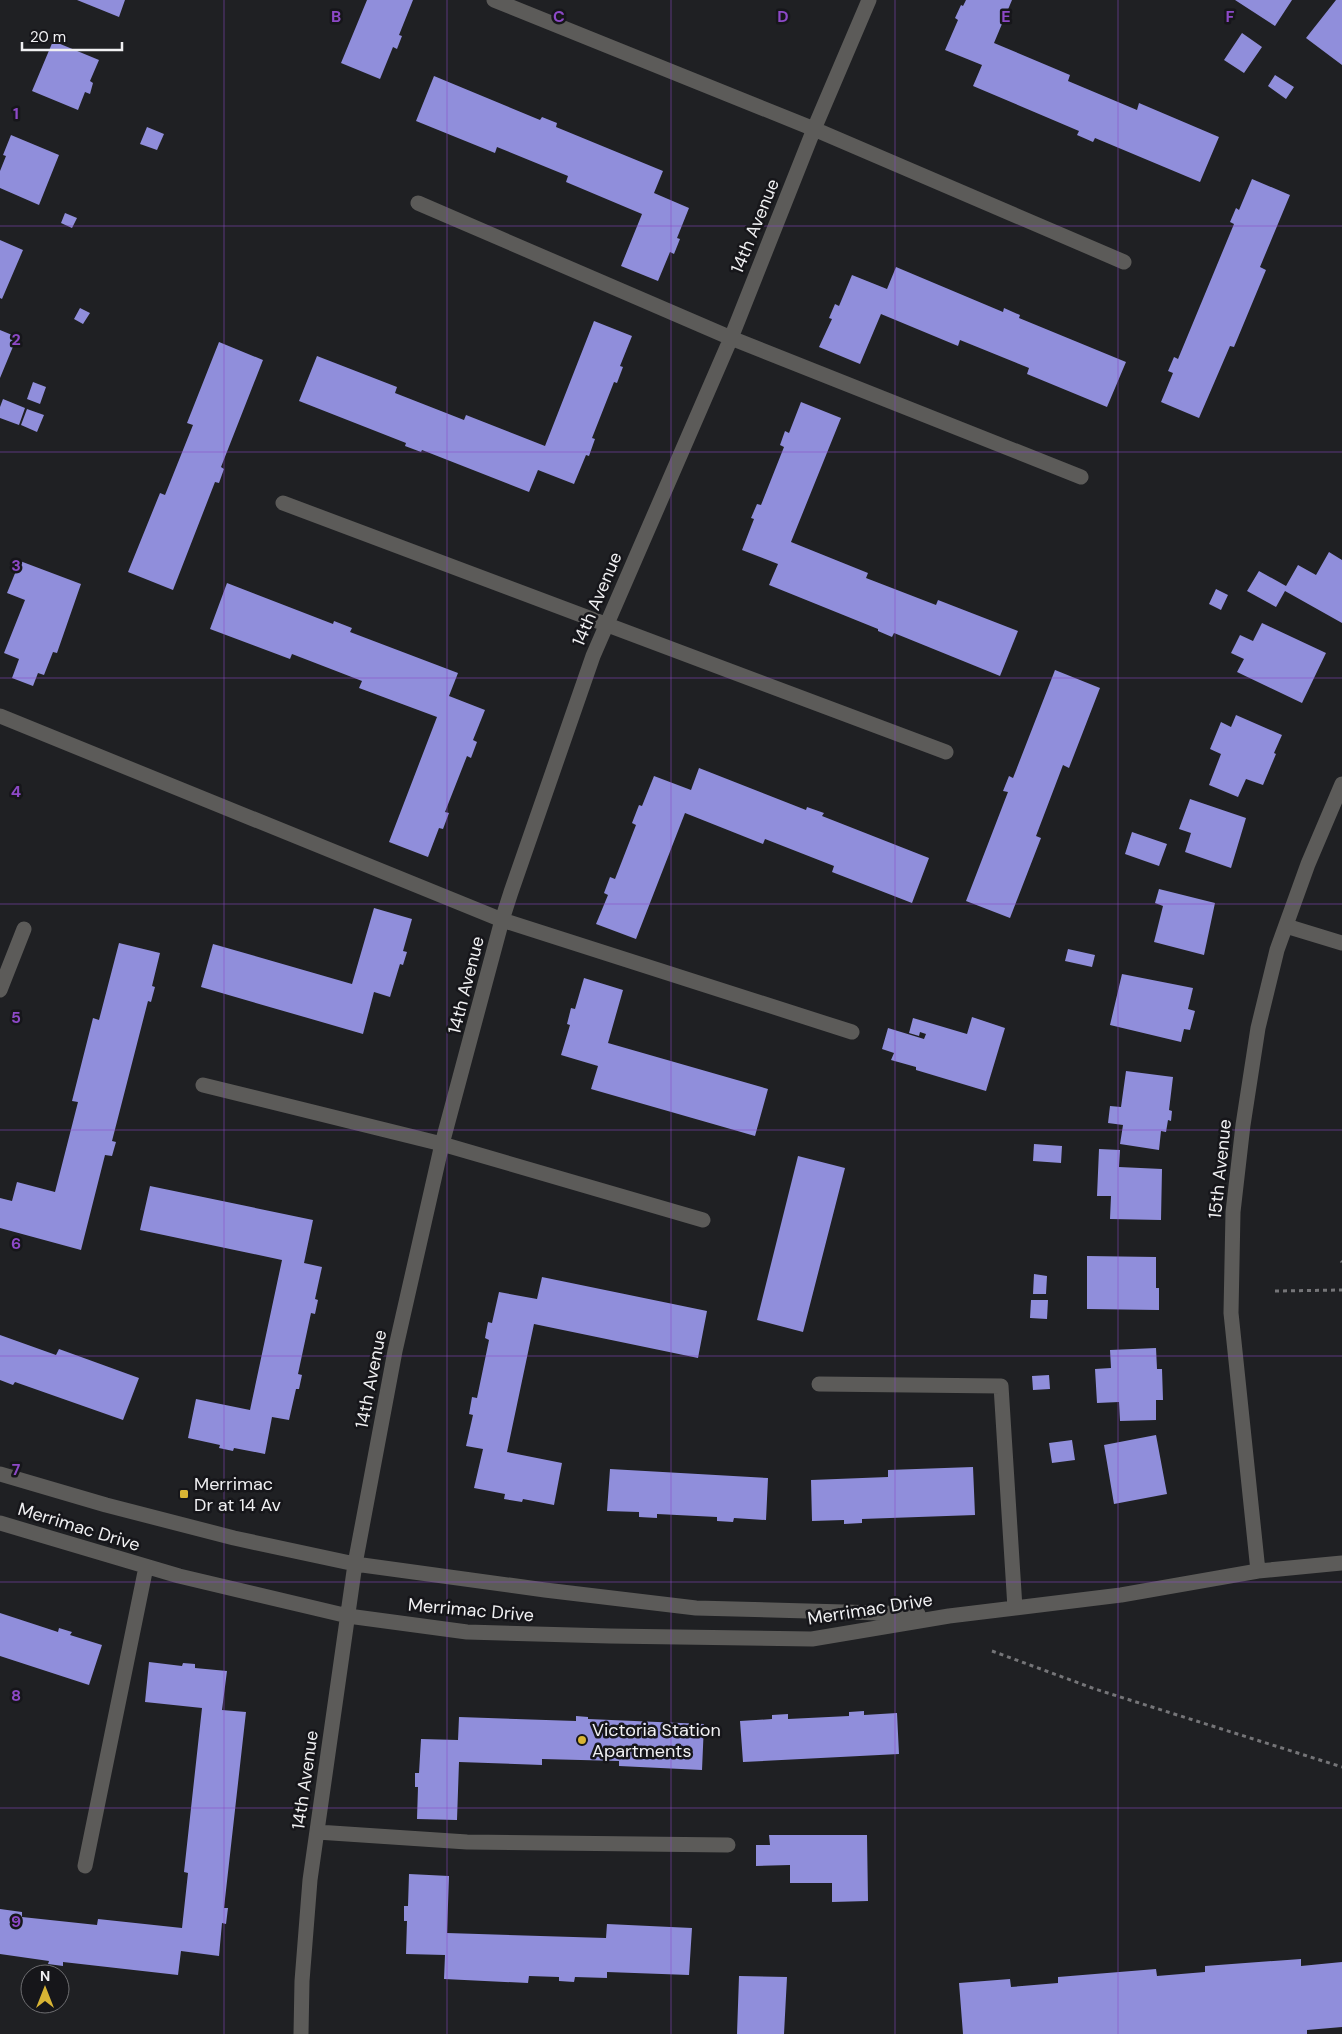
<svg xmlns="http://www.w3.org/2000/svg" width="1342" height="2034" font-family="'DM Sans',sans-serif">
  <rect width="100%" height="100%" fill="#1f2023"/>
  <path fill="#908edb" d="M 77,0 L 125,0 L 119,17 Z
    M 367,0 L 413,0 L 399,35 L 402,36 L 397,49 L 393,47 L 380,79 L 341,63 Z
    M 966,0 L 1012,0 L 994,43 L 1070,75 L 1068,81 L 1137,110 L 1139,103 L 1219,137 L 1200,182 L 1095,138 L 1093,142 L 1077,135 L 1079,131 L 973,86 L 982,65 L 945,50 L 958,20 L 955,18 L 961,5 L 963,6 Z
    M 1235,0 L 1292,0 L 1275,26 Z
    M 1336,0 L 1342,0 L 1342,65 L 1306,38 Z
    M 1242,33 L 1262,47 L 1244,73 L 1224,60 Z
    M 53,41 L 99,60 L 90,81 L 93,83 L 90,94 L 85,92 L 78,110 L 32,91 Z
    M 1275,75 L 1294,87 L 1286,99 L 1268,86 Z
    M 434,76 L 540,120 L 542,117 L 557,123 L 556,127 L 663,171 L 654,193 L 689,208 L 677,238 L 680,239 L 674,254 L 670,252 L 658,281 L 621,266 L 642,214 L 566,182 L 568,176 L 497,147 L 495,153 L 416,121 Z
    M 147,127 L 164,134 L 157,150 L 140,144 Z
    M 11,135 L 59,155 L 39,205 L 0,188 L 0,171 L 6,156 L 3,155 Z
    M 1252,179 L 1290,195 L 1260,267 L 1266,270 L 1234,347 L 1230,346 L 1199,418 L 1161,402 L 1173,373 L 1168,371 L 1174,357 L 1178,359 L 1234,224 L 1230,222 L 1236,208 L 1239,210 Z
    M 65,213 L 77,218 L 72,228 L 61,223 Z
    M 0,240 L 23,250 L 2,299 L 0,298 Z
    M 896,267 L 1003,312 L 1004,308 L 1020,315 L 1019,318 L 1126,362 L 1107,407 L 1027,374 L 1029,368 L 960,340 L 958,346 L 881,314 L 860,364 L 819,347 L 832,319 L 829,318 L 835,304 L 839,306 L 852,275 L 887,289 Z
    M 80,308 L 90,313 L 83,324 L 74,319 Z
    M 594,321 L 632,336 L 620,366 L 623,367 L 617,383 L 614,382 L 592,438 L 595,439 L 589,456 L 586,455 L 574,484 L 538,470 L 529,492 L 422,450 L 421,452 L 405,446 L 406,443 L 299,401 L 317,356 L 397,387 L 395,393 L 464,420 L 466,415 L 545,446 Z
    M 0,330 L 17,337 L 0,378 Z
    M 219,342 L 263,360 L 221,467 L 224,469 L 219,483 L 215,482 L 173,590 L 128,572 L 160,493 L 165,495 L 193,425 L 187,423 Z
    M 33,382 L 46,387 L 40,404 L 27,399 Z
    M 3,399 L 25,408 L 19,425 L 0,418 L 0,407 Z
    M 801,402 L 841,418 L 791,542 L 868,573 L 866,578 L 936,605 L 938,600 L 1018,631 L 1000,676 L 894,633 L 892,637 L 878,631 L 878,629 L 769,585 L 778,564 L 742,550 L 754,519 L 751,518 L 757,504 L 761,505 L 784,447 L 780,445 L 785,431 L 789,433 Z
    M 27,409 L 44,415 L 37,432 L 21,425 Z
    M 1329,552 L 1342,560 L 1342,623 L 1285,591 L 1276,607 L 1247,591 L 1259,571 L 1286,586 L 1298,565 L 1316,575 Z
    M 20,561 L 81,584 L 57,653 L 53,652 L 44,675 L 38,673 L 33,686 L 12,678 L 19,659 L 4,653 L 25,600 L 7,593 Z
    M 227,583 L 333,624 L 334,621 L 352,628 L 350,632 L 458,673 L 449,696 L 485,710 L 473,740 L 477,742 L 471,758 L 467,756 L 445,812 L 449,813 L 443,829 L 439,828 L 428,857 L 389,842 L 437,717 L 359,688 L 362,681 L 292,654 L 290,659 L 210,629 Z
    M 1216,589 L 1228,595 L 1221,610 L 1209,604 Z
    M 1262,623 L 1326,653 L 1302,703 L 1237,672 L 1244,659 L 1231,653 L 1240,635 L 1253,641 Z
    M 1055,670 L 1100,688 L 1069,768 L 1063,765 L 1036,836 L 1041,838 L 1010,918 L 966,901 L 1008,792 L 1003,791 L 1009,776 L 1013,778 Z
    M 1236,715 L 1282,735 L 1274,753 L 1276,754 L 1263,785 L 1246,779 L 1238,797 L 1209,785 L 1221,754 L 1210,749 L 1221,722 L 1231,727 Z
    M 699,768 L 806,810 L 807,807 L 824,813 L 822,816 L 929,858 L 912,903 L 832,872 L 834,866 L 765,839 L 763,844 L 685,813 L 636,939 L 596,924 L 608,895 L 604,893 L 610,877 L 615,879 L 636,825 L 632,823 L 639,805 L 642,806 L 654,776 L 691,790 Z
    M 1190,799 L 1246,818 L 1231,868 L 1185,852 L 1191,833 L 1179,829 Z
    M 1132,832 L 1167,844 L 1159,866 L 1125,854 Z
    M 1159,889 L 1215,903 L 1204,955 L 1154,942 L 1163,906 L 1155,903 Z
    M 374,908 L 412,919 L 403,951 L 407,952 L 403,965 L 400,964 L 390,997 L 374,992 L 363,1034 L 201,987 L 213,944 L 352,984 Z
    M 119,943 L 160,953 L 152,986 L 155,987 L 151,1002 L 148,1001 L 112,1141 L 116,1142 L 112,1156 L 105,1155 L 81,1250 L 0,1228 L 0,1198 L 12,1201 L 17,1182 L 55,1192 L 78,1102 L 72,1101 L 93,1018 L 99,1020 Z
    M 1068,949 L 1095,955 L 1092,967 L 1065,961 Z
    M 1122,974 L 1193,988 L 1188,1009 L 1195,1011 L 1190,1030 L 1184,1029 L 1181,1042 L 1110,1025 Z
    M 584,978 L 623,990 L 608,1043 L 768,1089 L 755,1136 L 591,1089 L 598,1066 L 561,1055 L 570,1025 L 567,1024 L 571,1008 L 575,1009 Z
    M 972,1017 L 1005,1028 L 986,1091 L 916,1070 L 916,1067 L 891,1060 L 894,1053 L 882,1049 L 888,1028 L 924,1039 L 926,1034 L 920,1032 L 919,1036 L 909,1033 L 913,1018 L 967,1034 Z
    M 1126,1071 L 1173,1077 L 1169,1110 L 1172,1111 L 1171,1121 L 1168,1120 L 1166,1132 L 1161,1131 L 1159,1150 L 1120,1144 L 1123,1125 L 1108,1123 L 1110,1106 L 1121,1107 Z
    M 1034,1144 L 1062,1146 L 1061,1163 L 1033,1161 Z
    M 1099,1149 L 1120,1150 L 1119,1167 L 1162,1169 L 1161,1220 L 1110,1219 L 1111,1196 L 1097,1196 Z
    M 798,1156 L 845,1168 L 803,1332 L 757,1320 Z
    M 150,1186 L 313,1220 L 304,1263 L 322,1267 L 315,1299 L 318,1300 L 315,1314 L 311,1313 L 298,1374 L 302,1375 L 299,1389 L 296,1389 L 289,1420 L 272,1417 L 265,1454 L 234,1448 L 233,1451 L 219,1448 L 220,1445 L 188,1438 L 196,1399 L 250,1410 L 282,1260 L 140,1230 Z
    M 1087,1256 L 1156,1257 L 1156,1288 L 1159,1288 L 1159,1310 L 1087,1309 Z
    M 1034,1274 L 1047,1276 L 1046,1294 L 1033,1294 Z
    M 542,1277 L 707,1311 L 698,1358 L 534,1324 L 507,1452 L 562,1463 L 554,1505 L 523,1499 L 522,1502 L 504,1499 L 505,1494 L 474,1488 L 483,1449 L 466,1446 L 473,1415 L 469,1414 L 472,1397 L 477,1398 L 489,1340 L 485,1338 L 488,1322 L 492,1323 L 499,1292 L 537,1299 Z
    M 1031,1300 L 1048,1300 L 1047,1319 L 1030,1318 Z
    M 0,1335 L 56,1355 L 59,1349 L 139,1378 L 123,1420 L 15,1382 L 13,1385 L 0,1380 Z
    M 1156,1348 L 1157,1369 L 1162,1369 L 1163,1400 L 1156,1400 L 1156,1420 L 1120,1421 L 1119,1402 L 1097,1403 L 1095,1369 L 1111,1368 L 1110,1350 Z
    M 1049,1375 L 1050,1389 L 1033,1390 L 1032,1376 Z
    M 1156,1435 L 1167,1494 L 1114,1504 L 1104,1445 Z
    M 1072,1440 L 1075,1460 L 1052,1463 L 1049,1443 Z
    M 973,1467 L 975,1515 L 862,1519 L 862,1523 L 844,1524 L 844,1520 L 812,1521 L 811,1480 L 888,1477 L 888,1470 Z
    M 610,1469 L 768,1478 L 766,1520 L 734,1518 L 733,1522 L 717,1521 L 717,1517 L 657,1514 L 657,1518 L 639,1517 L 639,1512 L 607,1511 Z
    M 0,1613 L 58,1632 L 59,1628 L 72,1632 L 70,1635 L 102,1645 L 89,1685 L 0,1656 Z
    M 149,1662 L 182,1666 L 183,1663 L 195,1664 L 195,1668 L 227,1671 L 222,1710 L 246,1712 L 224,1908 L 228,1908 L 226,1924 L 222,1923 L 219,1956 L 181,1951 L 178,1975 L 63,1962 L 63,1966 L 48,1964 L 49,1961 L 0,1954 L 0,1909 L 22,1912 L 22,1917 L 97,1925 L 98,1919 L 182,1928 L 188,1873 L 184,1872 L 202,1708 L 145,1702 Z
    M 864,1711 L 864,1715 L 897,1713 L 899,1754 L 743,1762 L 740,1721 L 772,1719 L 772,1715 L 788,1714 L 788,1719 L 849,1716 L 849,1712 Z
    M 576,1716 L 588,1717 L 588,1719 L 704,1724 L 702,1770 L 619,1766 L 619,1761 L 542,1759 L 542,1765 L 459,1762 L 457,1820 L 417,1819 L 418,1787 L 415,1787 L 415,1773 L 419,1773 L 421,1739 L 458,1740 L 459,1717 L 576,1721 Z
    M 769,1835 L 867,1835 L 868,1901 L 832,1902 L 832,1883 L 790,1883 L 790,1865 L 756,1866 L 756,1845 L 770,1845 Z
    M 409,1874 L 449,1876 L 447,1933 L 606,1938 L 607,1924 L 692,1928 L 689,1975 L 607,1972 L 607,1978 L 575,1977 L 574,1982 L 559,1981 L 559,1977 L 529,1976 L 528,1983 L 444,1979 L 445,1955 L 406,1954 L 407,1921 L 404,1921 L 404,1906 L 408,1906 Z
    M 1301,1959 L 1301,1966 L 1342,1962 L 1342,2027 L 1307,2030 L 1307,2034 L 963,2034 L 959,1983 L 1010,1979 L 1011,1987 L 1058,1983 L 1058,1977 L 1156,1969 L 1157,1976 L 1205,1972 L 1205,1966 Z
    M 739,1976 L 787,1977 L 784,2034 L 737,2034 Z"/>
  <g fill="none" stroke-linecap="round" stroke-linejoin="round">
    <path stroke="#757578" stroke-width="3" stroke-dasharray="4 4" stroke-linecap="butt" d="M 1341,1261 L 1342,1262
      M 1275,1291 L 1342,1290
      M 992,1651 L 1095,1689 L 1342,1767"/>
    <path stroke="#5c5b59" stroke-width="15" d="M 494,0 L 814,129 L 1124,262
      M 418,203 L 731,338 L 1081,477
      M 283,503 L 946,752
      M 0,716 L 502,920 L 852,1032
      M 1286,926 L 1342,943
      M 0,990 L 24,929
      M 203,1085 L 442,1144 L 703,1220
      M 819,1384 L 1001,1386 L 1015,1608
      M 0,1474 L 106,1505 L 234,1538 L 355,1564 L 545,1590 L 696,1608 L 918,1614
      M 0,1523 L 179,1576 L 348,1616 L 467,1632 L 610,1636 L 812,1639 L 949,1616 L 1121,1595 L 1258,1571 L 1342,1563
      M 1258,1571 L 1231,1313 L 1233,1212 L 1243,1125 L 1258,1028 L 1277,950 L 1308,864 L 1342,784
      M 317,1832 L 467,1842 L 728,1845
      M 85,1866 L 146,1567
      M 301,2034 L 302,1981 L 310,1880 L 355,1564 L 395,1351 L 442,1144 L 502,920 L 511,892 L 593,656 L 731,338 L 814,129 L 869,0"/>
  </g>
  <path fill="none" stroke="#8d49c7" stroke-width="1" stroke-opacity="0.55" d="M 224,0 L 224,2034M 447,0 L 447,2034M 671,0 L 671,2034M 895,0 L 895,2034M 1118,0 L 1118,2034M 0,226 L 1342,226M 0,452 L 1342,452M 0,678 L 1342,678M 0,904 L 1342,904M 0,1130 L 1342,1130M 0,1356 L 1342,1356M 0,1582 L 1342,1582M 0,1808 L 1342,1808"/>
  <g fill="#d8b434" stroke="#16161a" stroke-width="2">
    <rect x="179" y="1489" width="10" height="10" rx="2.5"/>
    <circle cx="582" cy="1740" r="5"/>
  </g>
  <g text-anchor="middle" dominant-baseline="central" stroke-width="5" stroke-linejoin="round" paint-order="stroke">
    <g font-size="18" fill="#f0f0f2" stroke="#16161a">
      <text transform="translate(755 226) rotate(-68)">14th Avenue</text>
      <text transform="translate(597 599) rotate(-67)">14th Avenue</text>
      <text transform="translate(466 985) rotate(-76)">14th Avenue</text>
      <text transform="translate(1220 1169) rotate(-84)">15th Avenue</text>
      <text transform="translate(371 1379) rotate(-79)">14th Avenue</text>
      <text transform="translate(79 1527) rotate(17)">Merrimac Drive</text>
      <text transform="translate(870 1609) rotate(-9)">Merrimac Drive</text>
      <text transform="translate(471 1610) rotate(5)">Merrimac Drive</text>
      <text transform="translate(305 1780) rotate(-82)">14th Avenue</text>
    </g>
    <g font-size="18" fill="#f0f0f2" stroke="#16161a" text-anchor="start">
      <text x="194" y="1484">Merrimac<tspan x="194" dy="21">Dr at 14 Av</tspan></text>
      <text x="592" y="1730">Victoria Station<tspan x="592" dy="21">Apartments</tspan></text>
    </g>
  </g>
  <g font-size="16" text-anchor="middle" font-weight="bold" fill="#8d49c7" stroke="#16161a" stroke-width="5" stroke-linejoin="round" paint-order="stroke">
    <text x="336" y="22">B</text>
    <text x="559" y="22">C</text>
    <text x="783" y="22">D</text>
    <text x="1006" y="22">E</text>
    <text x="1230" y="22">F</text>
    <text x="16" y="119">1</text>
    <text x="16" y="345">2</text>
    <text x="16" y="571">3</text>
    <text x="16" y="797">4</text>
    <text x="16" y="1023">5</text>
    <text x="16" y="1249">6</text>
    <text x="16" y="1475">7</text>
    <text x="16" y="1701">8</text>
    <text x="16" y="1927">9</text>
  </g>
  <g transform="translate(45 1989)"><circle r="24" fill="#16161a" stroke="#6d6d70"/>
  <path d="M0-4L9 19L0 12L-9 19Z" fill="#d8b434"/>
  <text y="-8" font-size="14" font-weight="bold" text-anchor="middle" fill="#f0f0f2">N</text>
  </g>
  <path d="M22 42v8h100v-8" fill="none" stroke="#f0f0f2" stroke-width="2.5"/>
  <text x="30" y="42" font-size="15" fill="#f0f0f2" stroke="#16161a" stroke-width="4" paint-order="stroke">20 m</text>
</svg>
